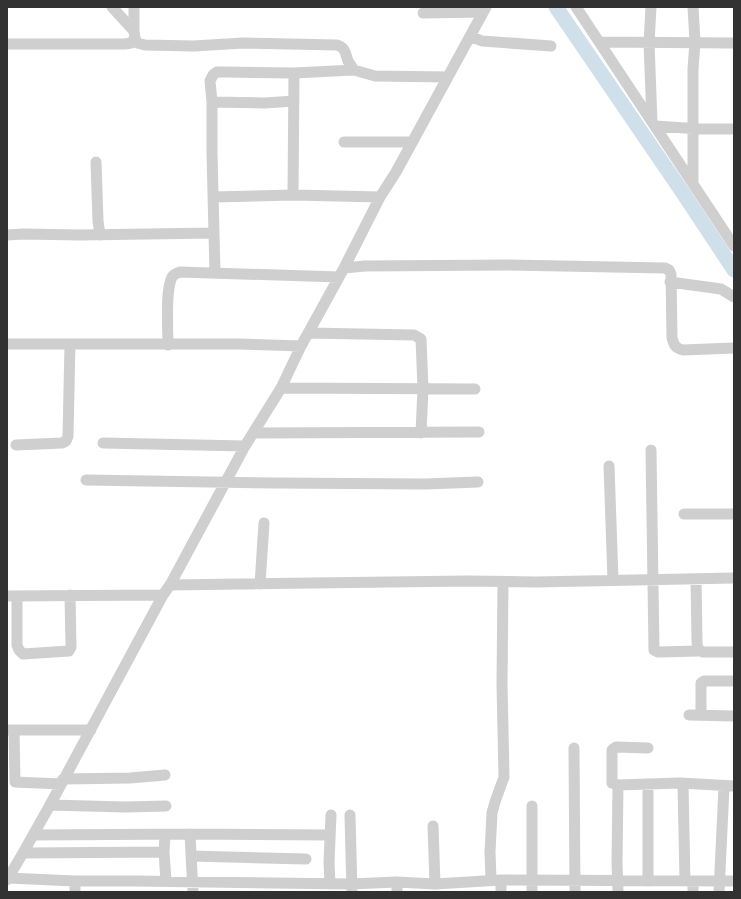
<svg xmlns="http://www.w3.org/2000/svg" width="741" height="899" font-family="'DejaVu Sans',sans-serif">
  <rect width="100%" height="100%" fill="#fff"/>
  <g fill="none" stroke-linecap="round" stroke-linejoin="round">
    <path stroke="#d0e0eb" stroke-width="15" d="M 556,7 L 683,193 L 734,270"/>
    <path stroke="#cfcfcf" stroke-width="11" d="M 112,7 L 134,31
      M 134,7 L 134,31 L 135,38 L 137,43 L 145,45 L 194,46 L 243,43 L 337,45 C 346,48 345,53 348,61 C 350,64 352,67 354,70
      M 576,7 L 734,246
      M 651,7 L 649,43 L 652,122
      M 423,13 L 483,12
      M 470,36 L 482,41 L 551,46
      M 600,42 L 734,43
      M 7,44 L 125,44 L 131,43 L 135,38
      M 212,102 L 265,103 L 294,101
      M 655,126 L 700,129 L 734,129
      M 344,142 L 412,142
      M 96,162 L 98,221 L 100,235
      M 693,184 L 693,69 L 695,42 L 693,7
      M 293,195 L 294,73
      M 213,197 L 293,195 L 380,197
      M 7,235 L 23,234 L 80,235 L 214,233
      M 344,268 L 365,266 L 509,265 L 665,268 L 669,270 L 671,274 L 672,338 C 674,345 675,348 683,350 L 734,348
      M 215,273 L 212,154 L 212,102 L 210,81 L 213,75 L 217,72 L 225,72 L 294,73 L 354,70 L 375,76 L 448,77
      M 670,282 L 721,289 L 734,297
      M 308,333 L 414,335 L 421,339 L 423,388 L 421,433
      M 7,344 L 238,344 L 301,346
      M 168,345 C 168,328 165,291 172,277 C 174,274 177,273 180,272 L 339,277
      M 281,388 L 475,389
      M 253,433 L 479,432
      M 103,443 L 245,446
      M 16,445 L 62,443 L 66,441 L 68,436 L 70,344
      M 651,450 L 654,650 L 658,652 L 699,651
      M 609,466 L 613,580
      M 86,480 L 276,483 L 425,484 L 478,482
      M 684,514 L 734,514
      M 696,579 L 697,640 C 697,645 697,650 703,652 L 734,652
      M 260,584 L 264,523
      M 170,585 L 467,581 L 536,582 L 734,578
      M 7,596 L 163,595
      M 17,596 L 17,645 L 19,650 L 23,654 L 69,651 L 71,647 L 70,595
      M 689,715 L 734,716
      M 701,715 L 701,683 L 704,681 L 734,681
      M 8,730 L 91,730
      M 14,730 L 15,782 L 61,784
      M 574,748 L 575,892
      M 648,748 L 616,747 L 612,750 L 612,783 L 618,785 L 680,783 L 734,786
      M 63,779 L 130,778 L 165,775
      M 683,783 L 685,881
      M 50,805 L 125,807 L 166,806
      M 350,815 L 352,892
      M 433,826 L 435,884
      M 190,834 L 193,892
      M 33,835 L 190,834 L 330,835
      M 165,835 L 164,852 L 166,881
      M 23,853 L 164,852
      M 191,856 L 306,859
      M 8,878 L 75,881 L 135,881 L 351,884 L 397,882 L 435,884 L 501,880 L 734,881
      M 7,880 L 23,853 L 50,805 L 163,595 L 170,585 L 245,446 L 281,388 L 301,346 L 344,268 L 380,197 L 396,172 L 486,7
      M 491,880 L 490,852 L 492,813 L 495,802 L 504,777 L 502,684 L 503,582
      M 501,880 L 501,892
      M 648,881 L 648,784
      M 693,881 L 693,892
      M 330,883 L 329,863 L 331,815
      M 75,892 L 75,881
      M 397,892 L 397,882
      M 532,892 L 532,806
      M 618,892 L 617,862 L 618,785
      M 719,892 L 724,787"/>
  </g>
  <rect width="741" height="899" fill="none" stroke="#323232" stroke-width="16"/>
</svg>
